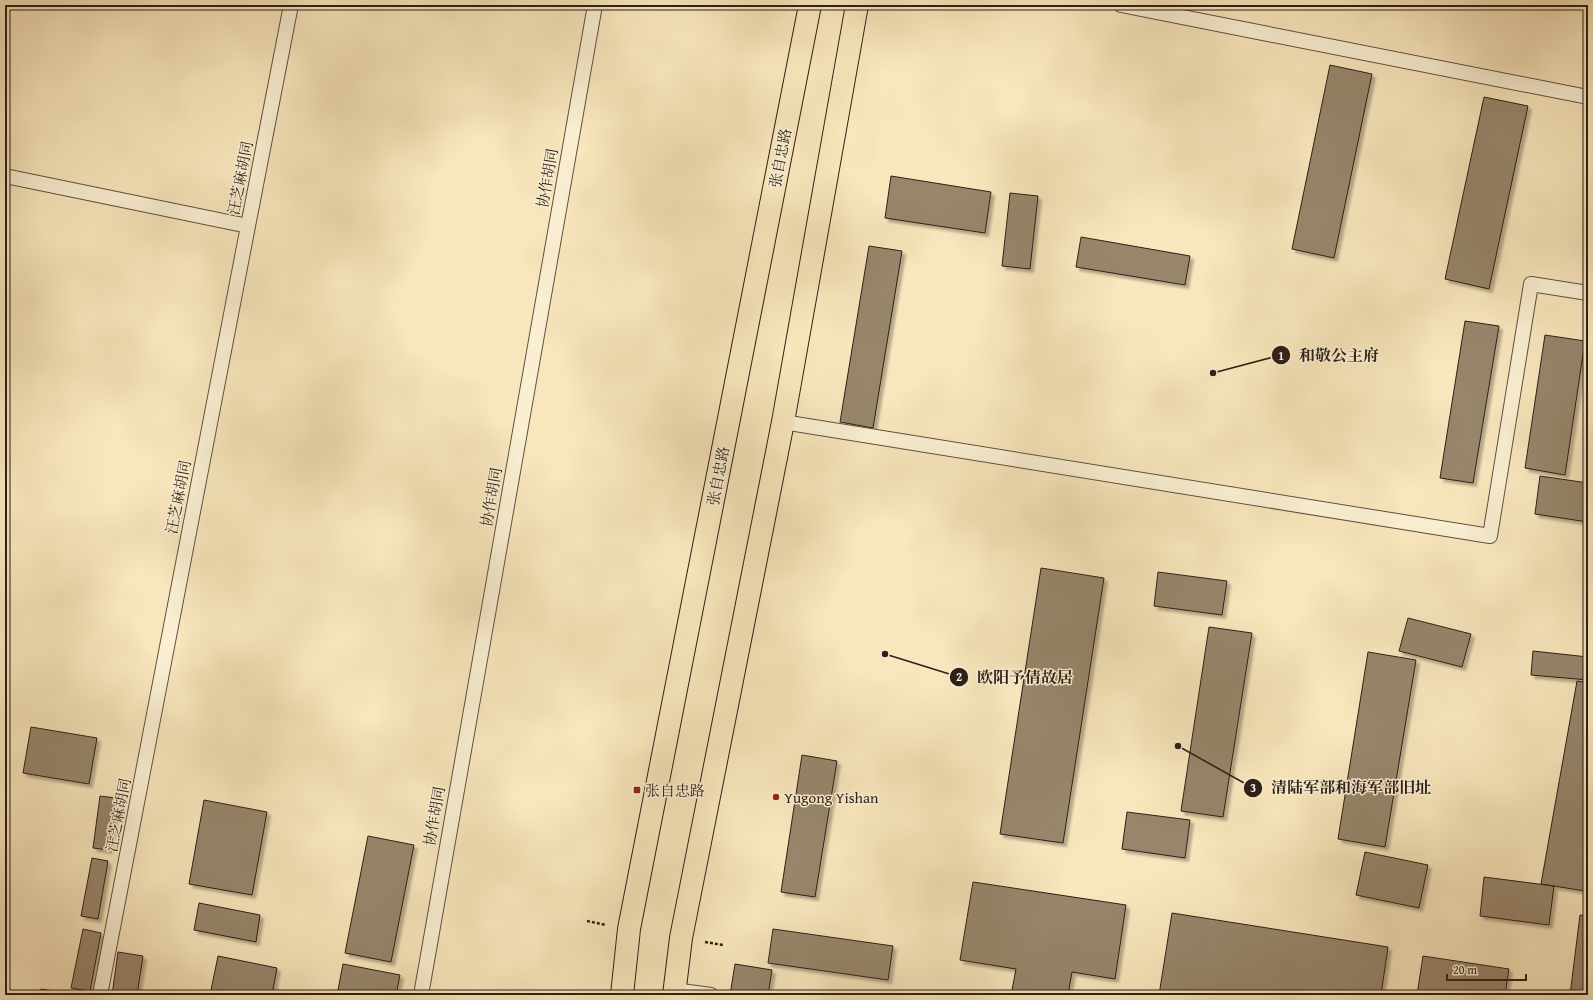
<svg xmlns="http://www.w3.org/2000/svg" width="1593" height="1000" font-family="'Gentium Book Plus','Noto Serif SC',serif">
  <defs>
    <filter id="shadow"><feDropShadow dx="3.5" dy="3.5" stdDeviation="1" flood-color="#0004"/></filter>
  </defs>
  <rect width="100%" height="100%" fill="#f8e6bc"/>
  <filter id="stains"><feTurbulence type="fractalNoise" baseFrequency=".005" numOctaves="4"/><feColorMatrix values="0 0 0 0 .2 0 0 0 0 .09 0 0 0 0 .02 0 0 0 .5 -.17"/></filter>
  <radialGradient id="worn" r=".72"><stop offset=".6" stop-color="#630" stop-opacity="0"/><stop offset="1" stop-color="#630" stop-opacity=".3"/></radialGradient>
  <path fill="#97866c" stroke="#2d1f16" filter="url(#shadow)" d="M 1330,65 L 1372,74 L 1334,258 L 1292,249 Z
    M 1484,97 L 1528,106 L 1489,289 L 1445,279 Z
    M 891,176 L 991,192 L 985,233 L 885,218 Z
    M 1010,193 L 1038,196 L 1030,269 L 1002,266 Z
    M 1081,237 L 1190,256 L 1185,285 L 1076,267 Z
    M 869,246 L 902,251 L 873,428 L 840,422 Z
    M 1465,321 L 1499,326 L 1473,483 L 1440,478 Z
    M 1545,335 L 1585,341 L 1565,475 L 1525,468 Z
    M 1540,476 L 1588,483 L 1588,522 L 1535,514 Z
    M 1041,568 L 1104,578 L 1063,843 L 1000,834 Z
    M 1158,572 L 1227,581 L 1222,615 L 1154,606 Z
    M 1408,618 L 1471,634 L 1462,667 L 1399,651 Z
    M 1209,627 L 1252,633 L 1223,817 L 1181,811 Z
    M 1533,651 L 1588,657 L 1588,680 L 1531,675 Z
    M 1368,652 L 1416,660 L 1385,847 L 1338,839 Z
    M 1577,681 L 1588,683 L 1588,877 L 1585,891 L 1541,884 Z
    M 31,727 L 97,738 L 89,784 L 23,773 Z
    M 802,755 L 837,761 L 815,897 L 781,892 Z
    M 100,796 L 116,798 L 109,850 L 93,848 Z
    M 204,800 L 267,812 L 252,895 L 189,884 Z
    M 1127,812 L 1190,820 L 1185,858 L 1122,849 Z
    M 368,836 L 414,845 L 391,962 L 345,953 Z
    M 1365,852 L 1428,865 L 1419,908 L 1356,895 Z
    M 92,858 L 108,861 L 98,919 L 81,916 Z
    M 1484,877 L 1554,886 L 1549,925 L 1480,916 Z
    M 973,882 L 1126,905 L 1115,979 L 1072,972 L 1068,995 L 1011,995 L 1016,969 L 960,960 Z
    M 199,903 L 260,915 L 256,942 L 194,930 Z
    M 1172,913 L 1388,947 L 1381,995 L 1159,995 Z
    M 1580,915 L 1588,916 L 1588,995 L 1570,995 Z
    M 83,929 L 101,933 L 90,991 L 71,988 Z
    M 773,929 L 893,946 L 888,980 L 768,963 Z
    M 118,952 L 143,956 L 137,995 L 112,995 Z
    M 218,956 L 277,968 L 272,995 L 210,995 Z
    M 1423,956 L 1509,969 L 1505,995 L 1417,995 Z
    M 343,964 L 400,975 L 396,995 L 337,995 Z
    M 735,964 L 772,970 L 768,995 L 730,995 Z
    M 41,989 L 81,995 L 40,995 Z"/>
  <g fill="none" stroke-linecap="round" stroke-linejoin="round">
    <g stroke="#605140" stroke-width="16">
      <path id="service" d="M 1121,5 L 1588,97
        M 5,176 L 248,226
        M 783,422 L 1490,536 L 1531,284 L 1588,293
        M 674,990 L 711,995
        M 100,995 L 248,226 L 291,5
        M 421,995 L 595,5"/>
    </g>
    <g stroke="#2d1f16" stroke-width="24">
      <path id="primary" d="M 622,995 L 629,929 L 810,5
        M 674,995 L 681,938 L 783,422 L 857,5"/>
    </g>
    <path stroke="#2d1f16" stroke-width="2.5" stroke-dasharray="3 2" stroke-linecap="butt" d="M 587,921 L 606,925
      M 705,942 L 723,945"/>
    <use href="#service" stroke="#faefd3" stroke-width="14"/>
    <use href="#primary" stroke="#f8e6bc" stroke-width="22"/>
  </g>
  <g fill="#8f2418" stroke="#faefd3" stroke-width="1.5">
    <rect x="633" y="786" width="8" height="8" rx="2"/>
    <circle cx="776" cy="797" r="4"/>
  </g>
  <g text-anchor="middle" dominant-baseline="central" stroke-width="3" stroke-linejoin="round" paint-order="stroke">
    <g font-size="15" fill="#2d1f16" stroke="#faefd3">
      <text transform="translate(780 158) rotate(-79)">张自忠路</text>
      <text transform="translate(240 178) rotate(-79)">汪芝麻胡同</text>
      <text transform="translate(547 178) rotate(-80)">协作胡同</text>
      <text transform="translate(718 476) rotate(-79)">张自忠路</text>
      <text transform="translate(178 497) rotate(-79)">汪芝麻胡同</text>
      <text transform="translate(491 497) rotate(-80)">协作胡同</text>
      <text transform="translate(118 815) rotate(-79)">汪芝麻胡同</text>
      <text transform="translate(434 816) rotate(-80)">协作胡同</text>
    </g>
    <g font-size="15" fill="#2d1f16" stroke="#faefd3" text-anchor="start">
      <text x="645" y="790">张自忠路</text>
      <text x="784" y="797">Yugong Yishan</text>
    </g>
  </g>
  <path fill="none" stroke="#2d1f16" stroke-width="1.5" d="M1213 373L1281 355M885 654L959 677M1178 746L1253 788"/>
  <g fill="#2d1f16" stroke="#faefd3" stroke-width="1.5">
    <circle cx="1213" cy="373" r="4"/>
    <circle cx="885" cy="654" r="4"/>
    <circle cx="1178" cy="746" r="4"/>
    <circle cx="1281" cy="355" r="10"/>
    <circle cx="959" cy="677" r="10"/>
    <circle cx="1253" cy="788" r="10"/>
  </g>
  <g font-size="12" text-anchor="middle" font-weight="bold" fill="#fff">
    <text x="1281" y="360">1</text>
    <text x="959" y="681">2</text>
    <text x="1253" y="792">3</text>
  </g>
  <g font-size="16" text-anchor="middle" font-weight="bold" fill="#2d1f16" stroke="#faefd3" stroke-width="3" stroke-linejoin="round" paint-order="stroke">
    <text x="1339" y="361">和敬公主府</text>
    <text x="1025" y="683">欧阳予倩故居</text>
    <text x="1351" y="793">清陆军部和海军部旧址</text>
  </g>
  <rect width="1593" height="1000" fill="none" stroke="#f8e6bc" stroke-width="20"/>
  <rect x="6" y="6" width="1581" height="988" fill="none" stroke="#2d1f16" stroke-width="2"/>
  <rect x="10" y="10" width="1573" height="980" fill="none" stroke="#2d1f16"/>
  <path d="M1447 974v6h79v-6" fill="none" stroke="#2d1f16" stroke-width="2"/>
  <text x="1453" y="974" font-size="12" fill="#2d1f16" stroke="#faefd3" stroke-width="3" paint-order="stroke">20 m</text>
  <rect width="100%" height="100%" filter="url(#stains)"/>
  <rect width="100%" height="100%" fill="url(#worn)"/>
</svg>
